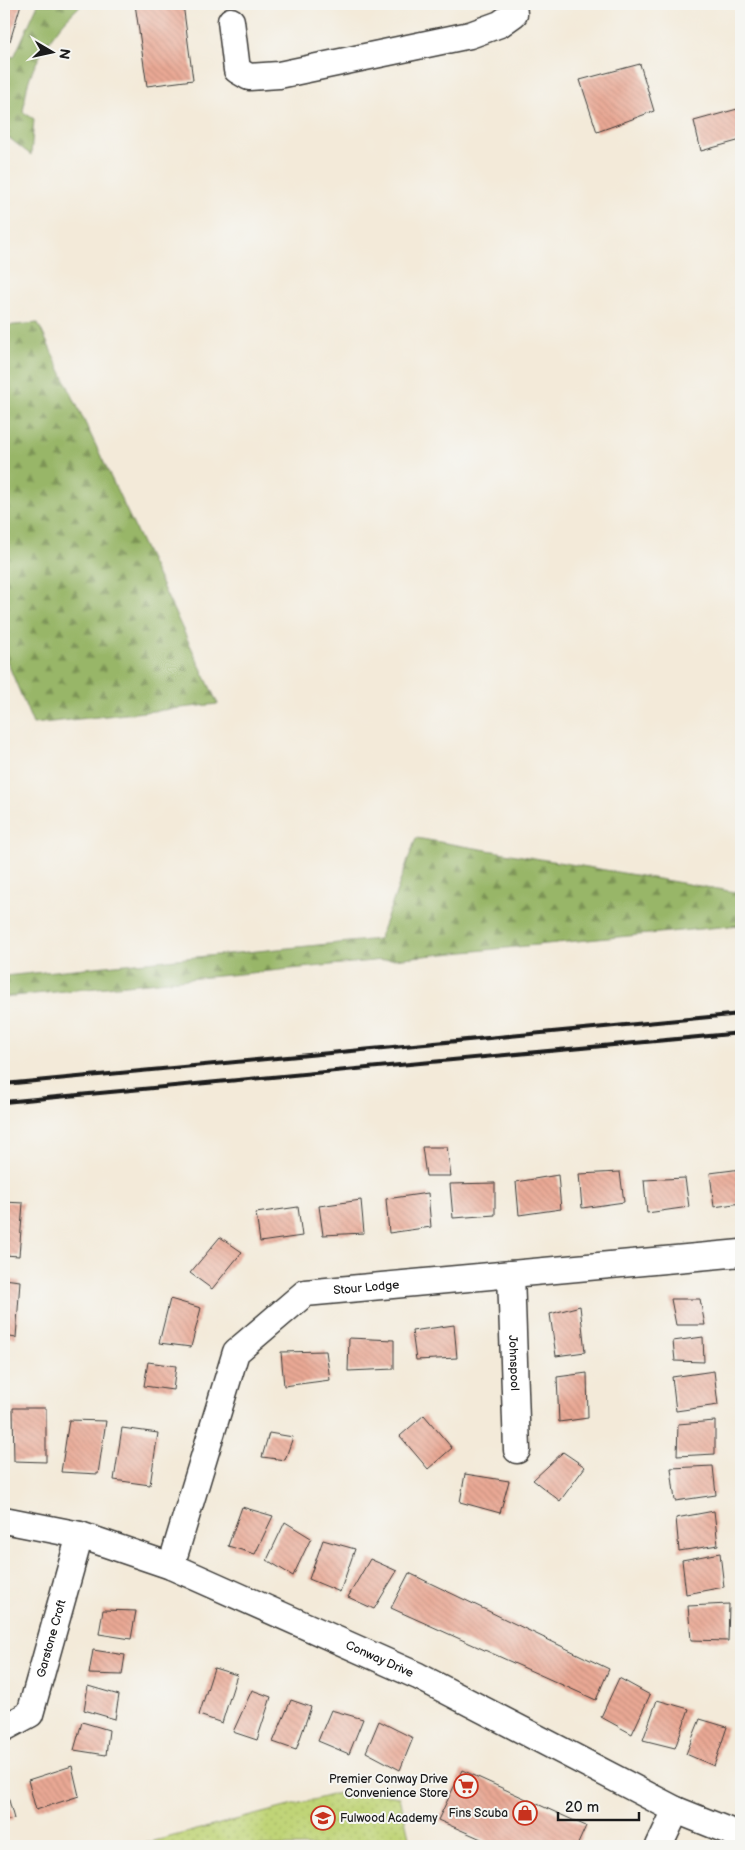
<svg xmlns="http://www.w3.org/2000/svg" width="745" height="1850" font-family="'Balsamiq Sans',sans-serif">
  <defs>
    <pattern id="grass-dots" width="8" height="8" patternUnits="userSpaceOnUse" patternTransform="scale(1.25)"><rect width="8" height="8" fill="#c0d477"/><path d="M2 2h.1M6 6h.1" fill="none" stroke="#a4b566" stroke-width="1.8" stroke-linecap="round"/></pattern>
    <pattern id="forest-firs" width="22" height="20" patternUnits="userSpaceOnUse" patternTransform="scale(1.25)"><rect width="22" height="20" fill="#98b668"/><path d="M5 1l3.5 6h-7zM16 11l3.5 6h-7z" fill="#7b9355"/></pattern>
    <pattern id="building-back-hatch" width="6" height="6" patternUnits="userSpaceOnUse" patternTransform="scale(1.25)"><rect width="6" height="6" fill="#e9a894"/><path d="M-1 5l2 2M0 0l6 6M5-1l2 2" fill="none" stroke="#c7907f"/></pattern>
  </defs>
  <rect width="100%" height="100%" fill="#f6f6f2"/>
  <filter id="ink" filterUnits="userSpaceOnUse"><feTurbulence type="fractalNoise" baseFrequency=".02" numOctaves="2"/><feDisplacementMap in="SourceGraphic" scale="10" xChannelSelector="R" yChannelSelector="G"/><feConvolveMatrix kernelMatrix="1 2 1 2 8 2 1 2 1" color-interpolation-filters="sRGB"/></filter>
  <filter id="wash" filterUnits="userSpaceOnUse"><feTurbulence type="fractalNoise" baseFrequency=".0096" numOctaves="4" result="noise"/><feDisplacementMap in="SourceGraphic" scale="20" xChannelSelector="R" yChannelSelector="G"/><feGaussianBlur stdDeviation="1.12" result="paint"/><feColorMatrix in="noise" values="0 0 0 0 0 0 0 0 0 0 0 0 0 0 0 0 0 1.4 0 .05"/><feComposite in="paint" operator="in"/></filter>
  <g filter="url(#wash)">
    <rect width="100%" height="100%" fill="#f3ead9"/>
    <path fill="url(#grass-dots)" stroke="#6e784a" d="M 351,1790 L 400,1797 L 411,1846 L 135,1846 Z"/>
    <path fill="url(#forest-firs)" stroke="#5a6942" d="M 38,4 L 83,4 C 62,20 40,51 30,77 C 26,87 25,101 23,112 L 34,119 L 31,155 L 4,134 L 4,56 L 14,57 Z
      M 38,323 L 218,704 L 33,724 L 4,654 L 4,326 Z
      M 416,838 L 741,893 L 741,925 L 4,997 L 4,976 L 379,939 Z"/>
    <g id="blocks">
      <path fill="url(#building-back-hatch)" d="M 4,4 L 21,4 L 10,41 L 4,39 Z
        M 135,4 L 183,4 L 193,80 L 147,86 Z
        M 640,64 L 654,111 L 597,132 L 580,80 Z
        M 741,108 L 741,140 L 701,151 L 694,121 Z
        M 422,1147 L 447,1147 L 451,1176 L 426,1176 Z
        M 741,1169 L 741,1203 L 714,1207 L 710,1173 Z
        M 620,1172 L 624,1202 L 582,1208 L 579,1174 Z
        M 558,1175 L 561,1209 L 519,1215 L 516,1182 Z
        M 685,1178 L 689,1207 L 647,1213 L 644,1180 Z
        M 495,1183 L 495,1215 L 453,1218 L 450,1184 Z
        M 428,1193 L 431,1227 L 389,1233 L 386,1199 Z
        M 361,1200 L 364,1233 L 323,1235 L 319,1206 Z
        M 4,1202 L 23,1203 L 19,1256 L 4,1255 Z
        M 298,1207 L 302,1236 L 260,1242 L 256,1213 Z
        M 220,1237 L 242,1252 L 212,1289 L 190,1273 Z
        M 4,1279 L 20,1281 L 16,1338 L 4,1336 Z
        M 170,1299 L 201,1308 L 191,1347 L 159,1343 Z
        M 671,1299 L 700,1299 L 705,1325 L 676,1325 Z
        M 580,1306 L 585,1352 L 556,1356 L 550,1314 Z
        M 454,1325 L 457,1358 L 416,1360 L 412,1331 Z
        M 703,1337 L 704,1362 L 675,1361 L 673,1341 Z
        M 349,1338 L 394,1340 L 394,1369 L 348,1371 Z
        M 326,1351 L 330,1380 L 284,1386 L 281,1352 Z
        M 148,1362 L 176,1366 L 173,1390 L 144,1386 Z
        M 714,1371 L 718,1405 L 676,1411 L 672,1377 Z
        M 587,1373 L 588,1418 L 559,1422 L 557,1377 Z
        M 13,1408 L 46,1408 L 46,1462 L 14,1461 Z
        M 424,1415 L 452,1448 L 428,1469 L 400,1436 Z
        M 69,1420 L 106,1421 L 98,1474 L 61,1472 Z
        M 715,1421 L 715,1454 L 677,1456 L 678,1424 Z
        M 122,1428 L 158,1433 L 150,1485 L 114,1480 Z
        M 269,1433 L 293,1437 L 285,1460 L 262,1457 Z
        M 563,1452 L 585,1467 L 560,1501 L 533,1480 Z
        M 713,1466 L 716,1495 L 675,1501 L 671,1468 Z
        M 465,1474 L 509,1481 L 500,1513 L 460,1502 Z
        M 242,1507 L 273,1516 L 255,1554 L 228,1546 Z
        M 714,1511 L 718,1545 L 679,1551 L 676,1518 Z
        M 285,1522 L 311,1538 L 293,1576 L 267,1560 Z
        M 323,1540 L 355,1549 L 340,1592 L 309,1579 Z
        M 720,1553 L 724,1587 L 686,1594 L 682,1560 Z
        M 370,1559 L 397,1571 L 374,1609 L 348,1597 Z
        M 409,1573 L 609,1669 L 596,1700 L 391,1608 Z
        M 729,1604 L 728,1641 L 691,1640 L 688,1606 Z
        M 103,1610 L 136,1611 L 131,1639 L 99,1634 Z
        M 93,1650 L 125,1655 L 122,1675 L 89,1674 Z
        M 214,1668 L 237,1675 L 222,1723 L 199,1715 Z
        M 619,1678 L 650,1695 L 632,1734 L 601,1717 Z
        M 88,1686 L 119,1695 L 115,1719 L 84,1710 Z
        M 252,1690 L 271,1697 L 257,1740 L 233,1732 Z
        M 291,1700 L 311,1707 L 296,1750 L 273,1742 Z
        M 657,1700 L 689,1709 L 675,1748 L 643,1740 Z
        M 331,1710 L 363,1719 L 349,1754 L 318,1741 Z
        M 700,1719 L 727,1727 L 714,1766 L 686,1754 Z
        M 379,1721 L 413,1738 L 400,1770 L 366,1752 Z
        M 82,1722 L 109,1730 L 106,1755 L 74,1750 Z
        M 72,1766 L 79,1796 L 36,1810 L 28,1780 Z
        M 462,1770 L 586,1826 L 577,1846 L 497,1846 L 438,1820 Z
        M 6,1789 L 14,1819 L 4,1821 L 4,1790 Z"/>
    </g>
  </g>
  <g filter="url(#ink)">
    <use href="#blocks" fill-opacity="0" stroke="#3c3b38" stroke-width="1"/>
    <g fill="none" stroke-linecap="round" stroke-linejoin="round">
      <g stroke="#3c3b38" stroke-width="29">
        <g id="minor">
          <path d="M 231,21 L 237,70 L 249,77 L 279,75 L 470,35 L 500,24 L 514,14 L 513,4"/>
          <path id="s1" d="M 511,1274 L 517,1450"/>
          <path id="s2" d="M 4,1520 L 80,1535 L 171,1566 L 418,1676 L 676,1810 L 741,1836"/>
          <path id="s3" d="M 171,1566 L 236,1352 L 305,1293 L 741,1253"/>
          <path id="s4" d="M 4,1728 L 30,1714 L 80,1535"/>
          <path d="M 659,1846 L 676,1810"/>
        </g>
      </g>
      <use href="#minor" stroke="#fff" stroke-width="26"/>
      <path stroke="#1c1c1c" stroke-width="4" d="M 4,1084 L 741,1014
        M 4,1102 L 741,1033"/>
    </g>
  </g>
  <defs>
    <g id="supermarket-ring" transform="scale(1.25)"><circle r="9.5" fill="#f6f6f2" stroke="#c8321e" stroke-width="1.5"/><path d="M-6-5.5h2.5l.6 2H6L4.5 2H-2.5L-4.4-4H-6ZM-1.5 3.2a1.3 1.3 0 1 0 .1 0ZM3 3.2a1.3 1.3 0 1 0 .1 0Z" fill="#c8321e"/></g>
    <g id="shop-ring" transform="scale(1.25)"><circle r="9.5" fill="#f6f6f2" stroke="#c8321e" stroke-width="1.5"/><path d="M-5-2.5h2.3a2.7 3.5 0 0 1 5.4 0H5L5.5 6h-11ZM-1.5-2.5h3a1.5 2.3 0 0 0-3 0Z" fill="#c8321e"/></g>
    <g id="school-ring" transform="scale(1.25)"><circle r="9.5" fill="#f6f6f2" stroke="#c8321e" stroke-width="1.5"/><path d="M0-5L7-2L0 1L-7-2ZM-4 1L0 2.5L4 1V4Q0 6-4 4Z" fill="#c8321e"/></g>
  </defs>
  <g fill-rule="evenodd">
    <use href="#supermarket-ring" x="466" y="1786"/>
    <use href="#shop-ring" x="525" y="1813"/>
    <use href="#school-ring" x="323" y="1818"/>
  </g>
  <g text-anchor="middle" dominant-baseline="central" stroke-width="4" stroke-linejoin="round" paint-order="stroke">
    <g font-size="12" fill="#1c1c1c" stroke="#f6f6f2">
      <text stroke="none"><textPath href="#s3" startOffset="376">Stour Lodge</textPath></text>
      <text stroke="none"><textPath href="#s1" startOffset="89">Johnspool</textPath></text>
      <text stroke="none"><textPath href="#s4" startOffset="108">Garstone Croft</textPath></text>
      <text stroke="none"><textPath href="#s2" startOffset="402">Conway Drive</textPath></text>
    </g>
    <g font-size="12" fill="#1c1c1c" stroke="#f6f6f2" text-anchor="end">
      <text x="448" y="1779">Premier Conway Drive<tspan x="448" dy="14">Convenience Store</tspan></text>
      <text x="508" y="1813">Fins Scuba</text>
      <text x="340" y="1818" text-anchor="start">Fulwood Academy</text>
    </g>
  </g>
  <rect width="745" height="1850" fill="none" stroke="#f6f6f2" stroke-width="20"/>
  <g transform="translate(52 52) rotate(99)" stroke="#f6f6f2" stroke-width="4" paint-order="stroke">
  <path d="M0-4L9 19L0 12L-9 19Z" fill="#1c1c1c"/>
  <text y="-8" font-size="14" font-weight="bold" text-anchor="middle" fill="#1c1c1c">N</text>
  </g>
  <path d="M558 1812v8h81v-8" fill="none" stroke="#1c1c1c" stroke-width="2.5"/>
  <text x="565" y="1812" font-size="15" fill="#1c1c1c" stroke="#f6f6f2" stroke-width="4" paint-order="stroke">20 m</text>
</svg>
